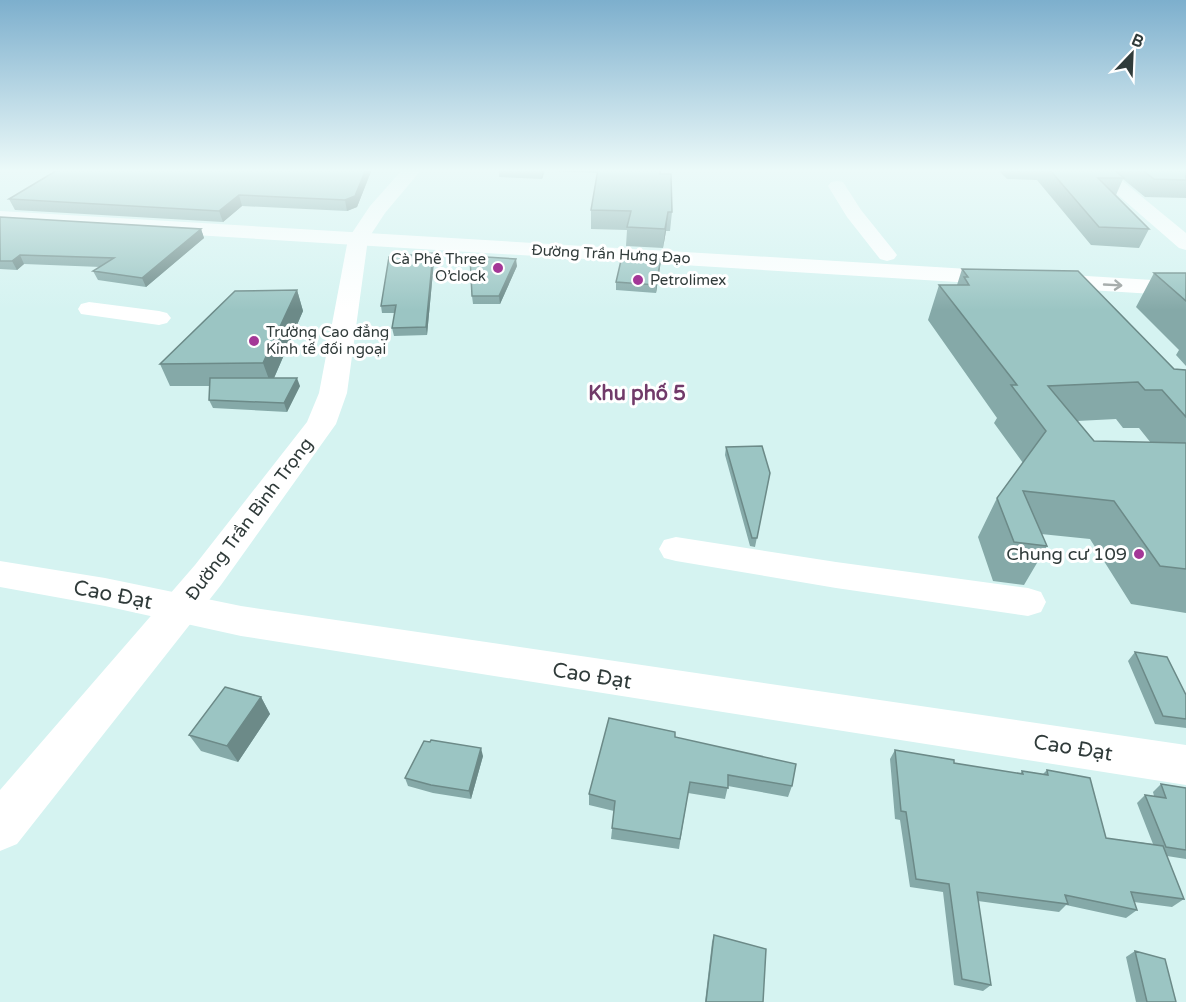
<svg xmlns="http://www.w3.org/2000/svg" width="1186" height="1002" font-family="'Varela Round',sans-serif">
  <rect width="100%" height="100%" fill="#d5f3f1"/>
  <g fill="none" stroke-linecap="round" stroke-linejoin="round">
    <path fill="#fff" fill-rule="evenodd" d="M 837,181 L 843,182 L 861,210 L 894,251 L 897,255 L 894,259 L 887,261 L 880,259 L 847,217 L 828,186 L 831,182 Z
      M 89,302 L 159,311 L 167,313 L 171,318 L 167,323 L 159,325 L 81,314 L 78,309 L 81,304 Z
      M 676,537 L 836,562 L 1028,588 L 1041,592 L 1046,602 L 1041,612 L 1028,616 L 836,588 L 676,561 L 664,558 L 659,549 L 664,540 Z
      M 0,561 L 105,578 L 241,606 L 1186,745 L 1186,785 L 241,636 L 105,606 L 0,587 Z"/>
    <path fill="#fff" fill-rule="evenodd" d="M 403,169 L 422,169 L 385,213 L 368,239 L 347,393 L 336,424 L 221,585 L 17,844 L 0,851 L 0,790 L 195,565 L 307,422 L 319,393 L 348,239 L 370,206 Z
      M 1088,169 L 1108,169 L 1186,233 L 1186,250 L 1179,248 Z"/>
    <path fill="#fff" fill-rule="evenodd" d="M 0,211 L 1186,282 L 1186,296 L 0,223 Z"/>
  </g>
  <path fill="#85a9a8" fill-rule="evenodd" d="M 59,169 L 372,169 L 357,207 L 347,211 L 242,206 L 223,222 L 15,210 L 9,199 Z
    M 499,169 L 661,169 L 661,174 L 672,212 L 670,231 L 666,231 L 663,248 L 626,246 L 627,230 L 591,229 L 591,210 L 597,173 L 545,171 L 542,179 L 499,177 Z
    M 997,169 L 1186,169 L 1186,198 L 1145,197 L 1123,179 L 1116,195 L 1149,229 L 1139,248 L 1091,245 L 1037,180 L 1007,179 Z
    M 0,217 L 201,229 L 204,238 L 146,287 L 98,280 L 93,271 L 101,267 L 24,264 L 17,270 L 0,269 Z
    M 434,261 L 427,335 L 394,336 L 392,328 L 395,313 L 382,313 L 381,306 Z
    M 517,266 L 500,304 L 473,304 L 472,296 Z
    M 660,266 L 656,293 L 616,290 L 616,282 Z
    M 962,269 L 1174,369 L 1186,370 L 1186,613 L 1131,604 L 1090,539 L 1041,534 L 1047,546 L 1024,585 L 993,581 L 978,537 L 997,498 L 1023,463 L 994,423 L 997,418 L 928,320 L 939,285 L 957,285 ZM 1116,419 L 1123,428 L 1139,428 L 1151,443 L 1094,441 L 1077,421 Z
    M 1154,273 L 1186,273 L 1186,366 L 1176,355 L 1179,350 L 1136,307 Z
    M 297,290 L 303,311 L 274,378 L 300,386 L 287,412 L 213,408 L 209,400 L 209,386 L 170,386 L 160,364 Z
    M 726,447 L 770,473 L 755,547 L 750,546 L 725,455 Z
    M 1135,652 L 1186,719 L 1186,728 L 1155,724 L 1128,661 Z
    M 261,697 L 270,714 L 238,762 L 201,751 L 189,735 Z
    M 675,737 L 792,786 L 788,797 L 728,786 L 725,799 L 688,793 L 679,849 L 611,839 L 614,811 L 589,805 L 589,794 Z
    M 430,742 L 483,756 L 471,799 L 433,793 L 408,786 L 405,778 Z
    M 895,750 L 954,763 L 1020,774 L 1022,771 L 1043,774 L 1047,770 L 1106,838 L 1153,844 L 1137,803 L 1145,795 L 1154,796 L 1153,792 L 1161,784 L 1186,788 L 1186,859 L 1167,856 L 1184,899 L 1172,907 L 1134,902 L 1137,910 L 1126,918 L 1066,905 L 1059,912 L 978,901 L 991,985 L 983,991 L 954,985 L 943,892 L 910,887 L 900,820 L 895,819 L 890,759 Z
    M 714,935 L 763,1002 L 705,1002 L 712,942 Z
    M 1135,951 L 1176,1002 L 1136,1002 L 1126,957 Z"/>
  <path fill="#6c8a88" d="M 366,169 L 372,169 L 357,207 L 347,211 L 345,200 Z
    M 541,169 L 545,169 L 542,179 Z
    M 239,195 L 242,206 L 223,222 L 219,211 Z
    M 668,212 L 666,231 L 663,248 L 665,229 Z
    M 201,229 L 204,238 L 146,287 L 142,278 Z
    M 433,253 L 434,261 L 427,335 L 426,327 Z
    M 20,255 L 24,264 L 17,270 L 12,261 Z
    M 661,258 L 660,266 L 656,293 L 656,285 Z
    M 516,259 L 517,266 L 500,304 L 499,296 Z
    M 297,290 L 303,311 L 271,385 L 263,363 Z
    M 297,378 L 300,386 L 287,412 L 284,403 Z
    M 261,697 L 270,714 L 238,762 L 227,746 Z
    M 481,748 L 483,756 L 471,799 L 469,791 Z"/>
  <path fill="#9bc5c3" stroke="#6c8a88" stroke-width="1.5" d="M 59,169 L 366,169 L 355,196 L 345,200 L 239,195 L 219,211 L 9,199 Z
    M 598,169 L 660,169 L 660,174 L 671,174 L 672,212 L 668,212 L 665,229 L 627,227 L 631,211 L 591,210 Z
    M 1049,169 L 1113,169 L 1124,178 L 1098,178 L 1149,229 L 1099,227 Z
    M 1141,169 L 1186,169 L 1186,180 L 1154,179 Z
    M 0,217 L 201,229 L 142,278 L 93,271 L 114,258 L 20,255 L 12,261 L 0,261 Z
    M 433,253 L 426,327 L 392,328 L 396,305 L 381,306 L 389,257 Z
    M 470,256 L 516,259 L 499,296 L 472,296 Z
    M 622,256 L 661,258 L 656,285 L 616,282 Z
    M 962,269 L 1078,271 L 1174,369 L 1186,370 L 1186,417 L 1162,390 L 1145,390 L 1138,382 L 1048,386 L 1094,441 L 1186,443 L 1186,569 L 1160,566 L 1114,501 L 1023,491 L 1047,546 L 1014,542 L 997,498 L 1046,431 L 1011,385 L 1017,385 L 939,285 L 969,285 L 964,277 L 968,277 Z
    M 1154,273 L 1186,273 L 1186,301 Z
    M 297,290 L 263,363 L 160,364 L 235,291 Z
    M 210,378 L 297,378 L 284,403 L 209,400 Z
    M 762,446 L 770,473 L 757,538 L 752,538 L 726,447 Z
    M 1135,652 L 1167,657 L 1186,695 L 1186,719 L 1163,716 Z
    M 225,687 L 261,697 L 227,746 L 189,735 Z
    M 609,718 L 675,732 L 675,737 L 796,764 L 792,786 L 728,775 L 728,788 L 690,782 L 680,839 L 612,828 L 615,801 L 589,794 Z
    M 431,740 L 481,748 L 469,791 L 431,785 L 405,778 L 424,741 L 430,742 Z
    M 895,750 L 954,760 L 954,763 L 1023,774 L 1022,771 L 1048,775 L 1047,770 L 1090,778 L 1106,838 L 1163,846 L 1184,899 L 1131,892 L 1137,910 L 1065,895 L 1068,904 L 977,892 L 991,985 L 962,979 L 949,884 L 916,879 L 906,812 L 901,811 Z
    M 1161,784 L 1186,788 L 1186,850 L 1166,847 L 1145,795 L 1166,798 Z
    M 714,935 L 766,949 L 763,1002 L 706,1002 Z
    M 1135,951 L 1165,959 L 1176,1002 L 1147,1002 Z"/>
  <defs><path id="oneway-shaft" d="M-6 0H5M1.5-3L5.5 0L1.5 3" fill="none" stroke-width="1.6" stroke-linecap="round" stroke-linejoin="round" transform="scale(1.5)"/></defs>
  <use stroke="#989d9c" href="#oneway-shaft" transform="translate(1113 285) rotate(3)"/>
  <linearGradient id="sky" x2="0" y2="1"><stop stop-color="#7dafcd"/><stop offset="0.55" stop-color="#ecfaf9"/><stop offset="1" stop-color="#ecfaf9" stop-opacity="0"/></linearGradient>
  <rect width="1186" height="310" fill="url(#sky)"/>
  <g fill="#a43797" stroke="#fff" stroke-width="2">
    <circle cx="498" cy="268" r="6"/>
    <circle cx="638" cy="280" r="6"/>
    <circle cx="254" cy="341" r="6"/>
    <circle cx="1139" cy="554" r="6"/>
  </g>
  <g text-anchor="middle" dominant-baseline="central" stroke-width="6" stroke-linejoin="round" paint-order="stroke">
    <g font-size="15" fill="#303b3a" stroke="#fff">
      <text transform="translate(611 254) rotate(3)">Đường Trần Hưng Đạo</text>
    </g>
    <g font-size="15" fill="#303b3a" stroke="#fff" text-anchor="start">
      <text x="486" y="259" text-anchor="end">Cà Phê Three<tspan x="486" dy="17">O’clock</tspan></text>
      <text x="650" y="280">Petrolimex</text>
      <text x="266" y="332">Trường Cao đẳng<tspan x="266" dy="17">Kinh tế đối ngoại</tspan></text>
    </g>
    <g font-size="18" fill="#303b3a" stroke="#fff">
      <text transform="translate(249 519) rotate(-53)">Đường Trần Bình Trọng</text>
    </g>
    <g font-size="18" fill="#303b3a" stroke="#fff" text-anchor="end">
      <text x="1127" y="554">Chung cư 109</text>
    </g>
    <g font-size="20" font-weight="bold" fill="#713a69" stroke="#fff">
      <text x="637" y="394">Khu phố 5</text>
    </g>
    <g font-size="21" fill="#303b3a" stroke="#fff">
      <text transform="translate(113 595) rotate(11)">Cao Đạt</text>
      <text transform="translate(592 676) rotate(9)">Cao Đạt</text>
      <text transform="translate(1073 748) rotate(9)">Cao Đạt</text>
    </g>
  </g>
  <g transform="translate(1132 54) rotate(23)" stroke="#ffffff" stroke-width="4.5" paint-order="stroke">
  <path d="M0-4.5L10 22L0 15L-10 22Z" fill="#303b3a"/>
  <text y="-9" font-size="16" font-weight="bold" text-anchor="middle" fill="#303b3a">B</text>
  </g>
</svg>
